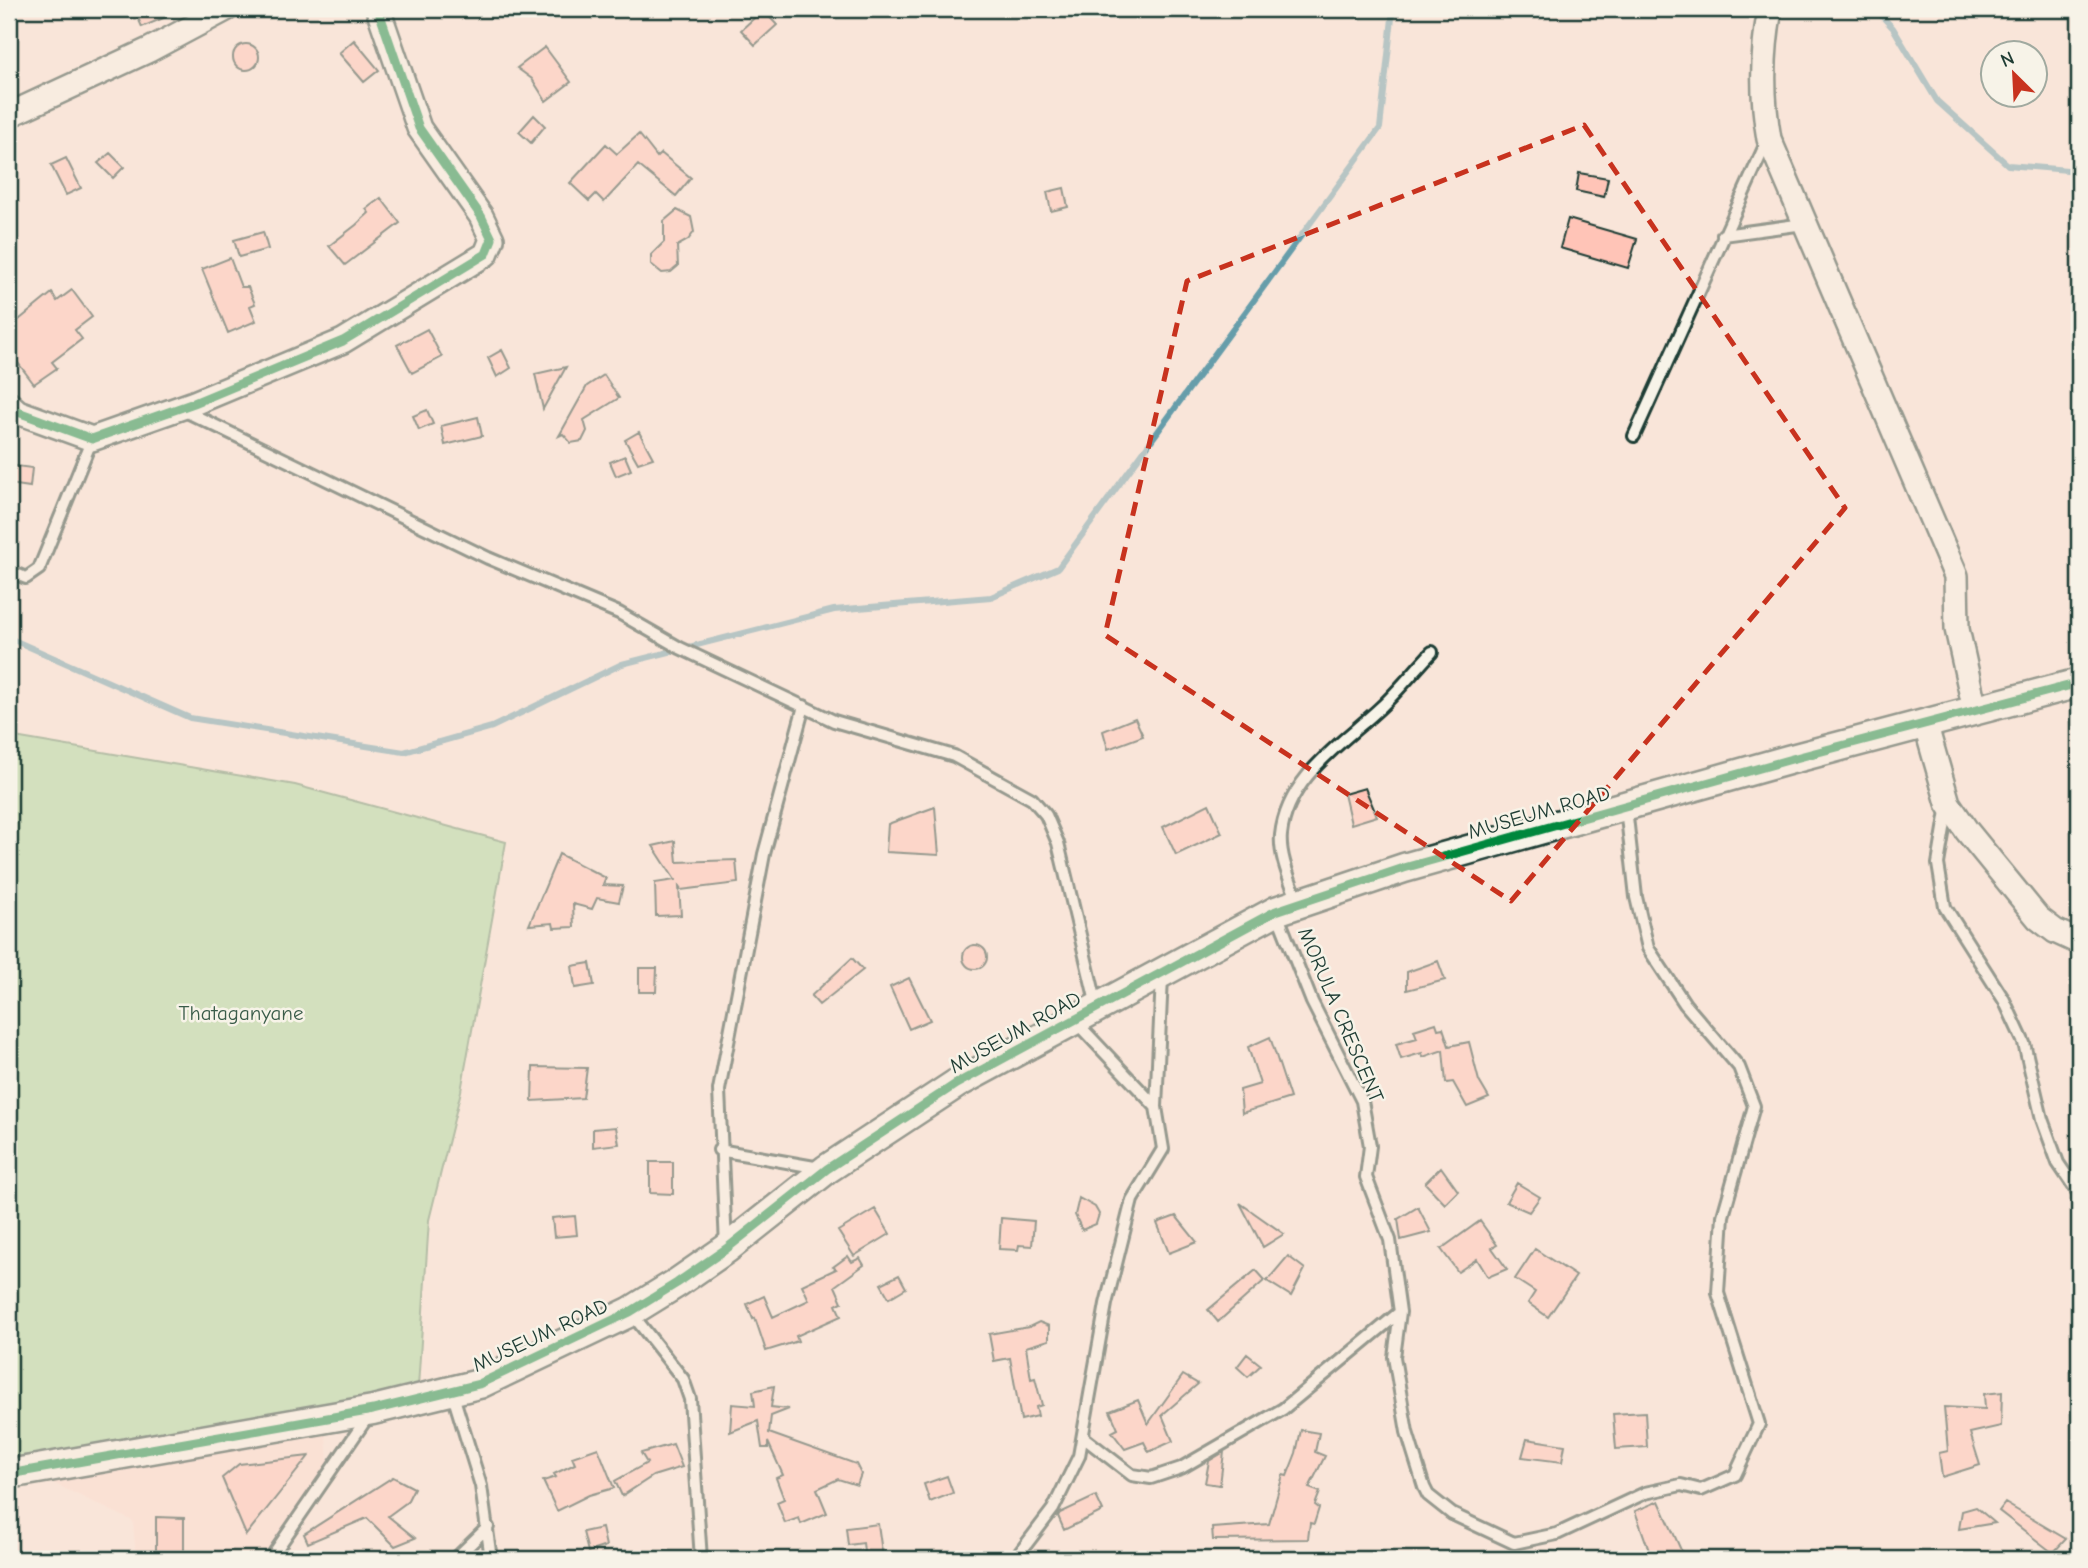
<svg xmlns="http://www.w3.org/2000/svg" width="2088" height="1568" font-family="'Comic Neue',sans-serif">
  <rect width="100%" height="100%" fill="#f9e5d9"/>
  <filter id="ink" filterUnits="userSpaceOnUse"><feTurbulence type="fractalNoise" baseFrequency=".0143" numOctaves="2"/><feDisplacementMap in="SourceGraphic" scale="14" xChannelSelector="R" yChannelSelector="G"/><feConvolveMatrix kernelMatrix="1 2 1 2 8 2 1 2 1" color-interpolation-filters="sRGB"/></filter>
  <g filter="url(#ink)">
    <path fill="#fbdbcf" d="M 326,1435 L 328,1464 L 260,1559 L 136,1559 L 133,1521 L 51,1482 Z"/>
    <path fill="#a4da9e" stroke="#628c69" stroke-width="2" d="M 9,736 L 295,785 L 506,842 L 461,1091 L 429,1220 L 418,1387 L 314,1411 L 9,1458 Z"/>
    <g fill="none" stroke-linecap="round" stroke-linejoin="round">
      <path stroke="#669daa" stroke-width="6" d="M 1875,9 L 1893,28 L 1937,101 L 2008,165 L 2079,171
        M 9,638 L 190,718 L 404,752 L 492,727 L 622,664 L 834,610 L 991,597 L 1058,568 L 1380,128 L 1393,9"/>
    </g>
    <path fill="#ffc4b7" stroke="#1f3d34" stroke-width="2" d="M 134,9 L 185,9 L 142,27 Z
      M 763,10 L 777,25 L 755,45 L 741,30 Z
      M 354,40 L 379,70 L 364,82 L 339,53 Z
      M233 57a13 13 0 1 1 26 0a13 13 0 1 1-26 0Z
      M 545,47 L 571,82 L 546,101 L 532,79 L 517,68 Z
      M 534,115 L 545,126 L 531,143 L 519,132 Z
      M 639,134 L 657,157 L 661,153 L 691,178 L 676,196 L 638,165 L 604,202 L 596,194 L 589,201 L 570,183 L 606,144 L 617,154 Z
      M 110,153 L 124,167 L 113,178 L 98,163 Z
      M 66,158 L 81,188 L 66,195 L 51,165 Z
      M 1579,173 L 1608,178 L 1604,197 L 1576,191 Z
      M 1064,188 L 1068,207 L 1051,211 L 1047,192 Z
      M 381,198 L 400,223 L 345,265 L 329,246 L 356,225 L 369,213 L 366,209 Z
      M 677,210 L 691,217 L 694,232 L 688,240 L 677,246 L 678,266 L 671,272 L 662,273 L 651,264 L 651,255 L 664,242 L 664,221 Z
      M 1568,219 L 1637,239 L 1628,268 L 1560,248 Z
      M 263,232 L 268,249 L 239,257 L 234,240 Z
      M 230,258 L 241,287 L 248,287 L 255,304 L 250,306 L 256,321 L 228,333 L 202,269 Z
      M 72,290 L 92,317 L 75,330 L 82,339 L 52,362 L 57,368 L 34,384 L 15,359 L 9,364 L 9,328 L 52,293 L 57,301 Z
      M 427,329 L 442,357 L 412,373 L 397,345 Z
      M 502,350 L 511,368 L 497,377 L 488,358 Z
      M 566,367 L 543,409 L 535,374 Z
      M 604,375 L 619,398 L 584,420 L 587,431 L 582,441 L 571,443 L 563,434 L 559,436 L 587,386 Z
      M 427,410 L 433,424 L 419,430 L 413,416 Z
      M 478,417 L 482,436 L 445,445 L 441,426 Z
      M 639,432 L 653,458 L 638,463 L 625,440 Z
      M 625,456 L 631,470 L 616,476 L 610,462 Z
      M 9,465 L 32,468 L 30,487 L 9,484 Z
      M 1135,718 L 1143,736 L 1108,749 L 1103,731 Z
      M 1365,788 L 1377,816 L 1351,824 L 1344,794 Z
      M 1209,804 L 1222,833 L 1176,855 L 1163,827 Z
      M 935,807 L 939,855 L 886,852 L 888,824 Z
      M 675,841 L 677,862 L 736,860 L 738,883 L 681,890 L 679,887 L 681,915 L 656,916 L 655,883 L 675,880 L 653,846 Z
      M 559,854 L 606,878 L 603,885 L 623,886 L 619,902 L 597,898 L 592,909 L 573,904 L 574,927 L 554,928 L 553,923 L 529,925 Z
      M963 957a12 12 0 1 1 24 0a12 12 0 1 1-24 0Z
      M 852,958 L 863,970 L 819,1005 L 811,996 Z
      M 1438,961 L 1445,980 L 1407,990 L 1407,972 Z
      M 590,963 L 594,985 L 575,988 L 572,966 Z
      M 639,968 L 657,968 L 656,992 L 639,992 Z
      M 909,978 L 930,1020 L 909,1029 L 890,987 Z
      M 1436,1023 L 1438,1029 L 1443,1028 L 1449,1046 L 1469,1042 L 1479,1081 L 1489,1098 L 1467,1107 L 1453,1082 L 1446,1083 L 1443,1050 L 1423,1057 L 1422,1053 L 1401,1059 L 1396,1044 L 1417,1038 L 1414,1030 Z
      M 1270,1037 L 1290,1098 L 1242,1113 L 1240,1090 L 1260,1084 L 1248,1047 Z
      M 533,1067 L 587,1068 L 583,1098 L 532,1101 Z
      M 616,1127 L 619,1144 L 593,1147 L 593,1129 Z
      M 650,1162 L 673,1162 L 673,1194 L 650,1193 Z
      M 1441,1167 L 1458,1191 L 1445,1204 L 1425,1183 Z
      M 1517,1183 L 1540,1197 L 1529,1212 L 1506,1202 Z
      M 1079,1198 L 1095,1207 L 1099,1214 L 1096,1224 L 1082,1230 L 1075,1215 Z
      M 1240,1203 L 1284,1234 L 1263,1247 Z
      M 1418,1207 L 1431,1232 L 1401,1240 L 1398,1219 Z
      M 875,1209 L 890,1234 L 854,1256 L 838,1231 Z
      M 575,1216 L 577,1235 L 554,1237 L 552,1218 Z
      M 1176,1216 L 1197,1242 L 1169,1253 L 1157,1223 Z
      M 1001,1218 L 1034,1221 L 1032,1246 L 1019,1245 L 1018,1250 L 999,1249 Z
      M 1480,1221 L 1497,1245 L 1492,1248 L 1507,1269 L 1488,1277 L 1477,1259 L 1458,1272 L 1441,1249 Z
      M 1535,1249 L 1576,1276 L 1548,1317 L 1528,1303 L 1535,1292 L 1515,1279 Z
      M 848,1256 L 852,1262 L 860,1258 L 864,1265 L 835,1286 L 842,1302 L 836,1305 L 841,1316 L 796,1336 L 798,1341 L 766,1351 L 755,1318 L 753,1319 L 747,1304 L 764,1296 L 773,1317 L 809,1300 L 802,1285 L 836,1269 L 833,1267 Z
      M 1288,1256 L 1305,1269 L 1291,1296 L 1267,1281 Z
      M 1256,1270 L 1265,1280 L 1218,1322 L 1208,1310 Z
      M 899,1275 L 906,1288 L 889,1298 L 881,1284 Z
      M 1039,1322 L 1049,1326 L 1049,1340 L 1026,1347 L 1031,1379 L 1035,1378 L 1042,1405 L 1036,1407 L 1038,1416 L 1021,1420 L 1010,1358 L 994,1361 L 989,1334 L 1029,1327 Z
      M 1247,1354 L 1261,1365 L 1248,1377 L 1237,1367 Z
      M 1183,1375 L 1198,1384 L 1162,1415 L 1173,1441 L 1149,1452 L 1144,1442 L 1125,1449 L 1112,1432 L 1118,1429 L 1110,1411 L 1138,1400 L 1148,1424 Z
      M 774,1386 L 771,1407 L 789,1409 L 771,1416 L 769,1433 L 856,1464 L 861,1474 L 857,1485 L 838,1479 L 817,1489 L 827,1513 L 801,1524 L 799,1518 L 785,1523 L 777,1502 L 784,1499 L 776,1478 L 783,1475 L 768,1442 L 768,1448 L 762,1448 L 758,1421 L 730,1432 L 732,1404 L 755,1406 L 753,1391 Z
      M 2002,1392 L 2001,1426 L 1970,1433 L 1980,1465 L 1942,1477 L 1939,1453 L 1948,1451 L 1944,1407 L 1985,1409 L 1984,1394 Z
      M 1645,1412 L 1647,1447 L 1616,1449 L 1613,1414 Z
      M 1301,1430 L 1319,1433 L 1315,1452 L 1325,1456 L 1309,1488 L 1320,1492 L 1315,1505 L 1319,1508 L 1314,1524 L 1310,1523 L 1308,1539 L 1213,1540 L 1212,1528 L 1269,1524 L 1283,1475 L 1287,1476 L 1296,1453 Z
      M 1527,1439 L 1565,1445 L 1562,1462 L 1522,1457 Z
      M 673,1444 L 682,1467 L 653,1476 L 622,1496 L 615,1481 L 647,1463 L 641,1453 Z
      M 598,1448 L 614,1488 L 589,1495 L 557,1511 L 543,1481 L 556,1477 L 554,1474 L 575,1464 L 572,1457 Z
      M 1224,1452 L 1220,1485 L 1205,1483 L 1209,1461 Z
      M 309,1456 L 246,1535 L 222,1478 L 239,1464 Z
      M 947,1476 L 953,1493 L 930,1502 L 924,1484 Z
      M 393,1477 L 414,1488 L 407,1502 L 388,1516 L 415,1538 L 395,1546 L 367,1518 L 308,1543 L 304,1534 Z
      M 1096,1496 L 1103,1511 L 1064,1530 L 1058,1516 L 1060,1513 Z
      M 1659,1501 L 1685,1559 L 1652,1559 L 1635,1511 Z
      M 2005,1503 L 2066,1539 L 2053,1553 L 1999,1511 Z
      M 1976,1507 L 1995,1523 L 1959,1529 L 1962,1511 Z
      M 156,1517 L 184,1518 L 184,1559 L 156,1559 Z
      M 878,1524 L 883,1559 L 865,1559 L 863,1543 L 848,1545 L 846,1528 Z
      M 602,1528 L 606,1546 L 588,1552 L 583,1532 Z"/>
    <g fill="none" stroke-linecap="round" stroke-linejoin="round">
      <g stroke="#1f3d34" stroke-width="16">
        <path id="service" d="M 1723,235 L 1804,224
          M 183,410 L 488,558 L 619,613 L 680,648 L 834,721 L 954,756 L 1032,799 L 1046,815 L 1058,843 L 1097,1006
          M 1634,436 L 1767,141
          M 9,571 L 26,578 L 39,569 L 92,439
          M 1948,805 L 1938,864 L 1945,907 L 2004,1000 L 2024,1043 L 2042,1119 L 2058,1163 L 2079,1194
          M 1298,902 C 1291,882 1279,856 1281,835 C 1287,777 1343,743 1381,707 C 1399,690 1415,670 1432,652
          M 1276,911 L 1312,1002 L 1362,1101 L 1370,1146 L 1366,1177 L 1390,1240 L 1400,1312 L 1394,1357 L 1407,1432 L 1424,1487 L 1428,1495 L 1452,1514 L 1514,1543 L 1557,1534 L 1645,1493 L 1681,1485 L 1701,1490 L 1735,1475 L 1759,1424 L 1718,1293 L 1723,1216 L 1754,1106 L 1739,1067 L 1685,1004 L 1648,948 L 1636,897 L 1626,808
          M 1076,1022 L 1156,1107
          M 719,1150 L 820,1168
          M 726,1246 L 719,1090 L 764,854 L 804,706
          M 632,1314 L 683,1379 L 690,1399 L 701,1559
          M 452,1392 L 481,1486 L 491,1559
          M 1083,1437 L 1132,1475 L 1151,1478 L 1181,1468 L 1283,1409 L 1400,1312
          M 270,1559 L 369,1415
          M 455,1559 L 488,1527
          M 1015,1559 L 1053,1509 L 1079,1456 L 1106,1304 L 1132,1200 L 1163,1149 L 1156,1107 L 1162,977"/>
      </g>
      <g stroke="#1f3d34" stroke-width="28">
        <path id="minor" d="M 1770,9 C 1762,53 1761,94 1769,139 L 1956,576 L 1957,629 L 1975,710
          M 9,115 L 149,50 L 226,9
          M 9,404 L 18,412 L 92,439 L 194,403 L 343,341 L 486,254 L 492,239 L 481,216 L 419,128 L 378,9
          M 1925,723 L 1948,803 L 1967,831 L 2038,918 L 2055,931 L 2079,942"/>
      </g>
      <g stroke="#1f3d34" stroke-width="33">
        <path id="tertiary" d="M 9,1474 L 373,1410 L 479,1384 L 630,1312 L 677,1283 L 726,1249 L 827,1169 L 956,1084 L 1276,911 L 1404,868 L 1788,760 L 2079,683"/>
      </g>
      <use href="#service" stroke="#f7f3e8" stroke-width="10"/>
      <use href="#minor" stroke="#f7f3e8" stroke-width="23"/>
      <use href="#tertiary" stroke="#f7f3e8" stroke-width="28"/>
      <g stroke="#f7f3e8" stroke-width="13">
        <path id="cycleway" d="M 9,404 L 18,412 L 92,439 L 194,403 L 343,341 L 486,254 L 492,239 L 481,216 L 419,128 L 378,9
          M 9,1474 L 373,1410 L 479,1384 L 630,1312 L 677,1283 L 726,1249 L 827,1169 L 956,1084 L 1276,911 L 1404,868 L 1788,760 L 2079,683"/>
      </g>
      <use href="#cycleway" stroke="#00873e" stroke-width="9"/>
    </g>
  </g>
  <path d="M0 0H2088V1568H0ZM 1584,125 L 1845,508 L 1511,901 L 1105,635 L 1187,281 Z" fill="#f9e5d9" fill-opacity=".55" fill-rule="evenodd"/>
  <path fill="none" stroke="#c8321e" stroke-width="5" stroke-dasharray="14 9" stroke-linejoin="round" d="M 1584,125 L 1845,508 L 1511,901 L 1105,635 L 1187,281 Z"/>
  <g text-anchor="middle" dominant-baseline="central" stroke-width="5" stroke-linejoin="round" paint-order="stroke">
    <g font-size="21" fill="#1f3d34" stroke="#f7f3e8">
      <text transform="translate(1539 812) rotate(-16)">MUSEUM ROAD</text>
      <text transform="translate(1341 1015) rotate(67)">MORULA CRESCENT</text>
      <text transform="translate(1015 1032) rotate(-29)">MUSEUM ROAD</text>
      <text transform="translate(540 1335) rotate(-25)">MUSEUM ROAD</text>
    </g>
    <g font-size="21" fill="#3a5c49" stroke="#f7f3e8">
      <text x="241" y="1013">Thataganyane</text>
    </g>
  </g>
  <rect width="2088" height="1568" fill="none" stroke="#f7f3e8" stroke-width="35"/>
  <rect x="18" y="18" width="2053" height="1533" fill="none" stroke="#1f3d34" stroke-width="2.5" filter="url(#ink)"/>
  <g transform="translate(2014 74) rotate(336)"><circle r="33" fill="#f7f3e8" stroke="#a1aaa0" stroke-width="2"/>
  <path d="M0-5L12 26L0 18L-12 26Z" fill="#c8321e"/>
  <text y="-10" font-size="19" font-weight="bold" text-anchor="middle" fill="#1f3d34">N</text>
  </g>
</svg>
